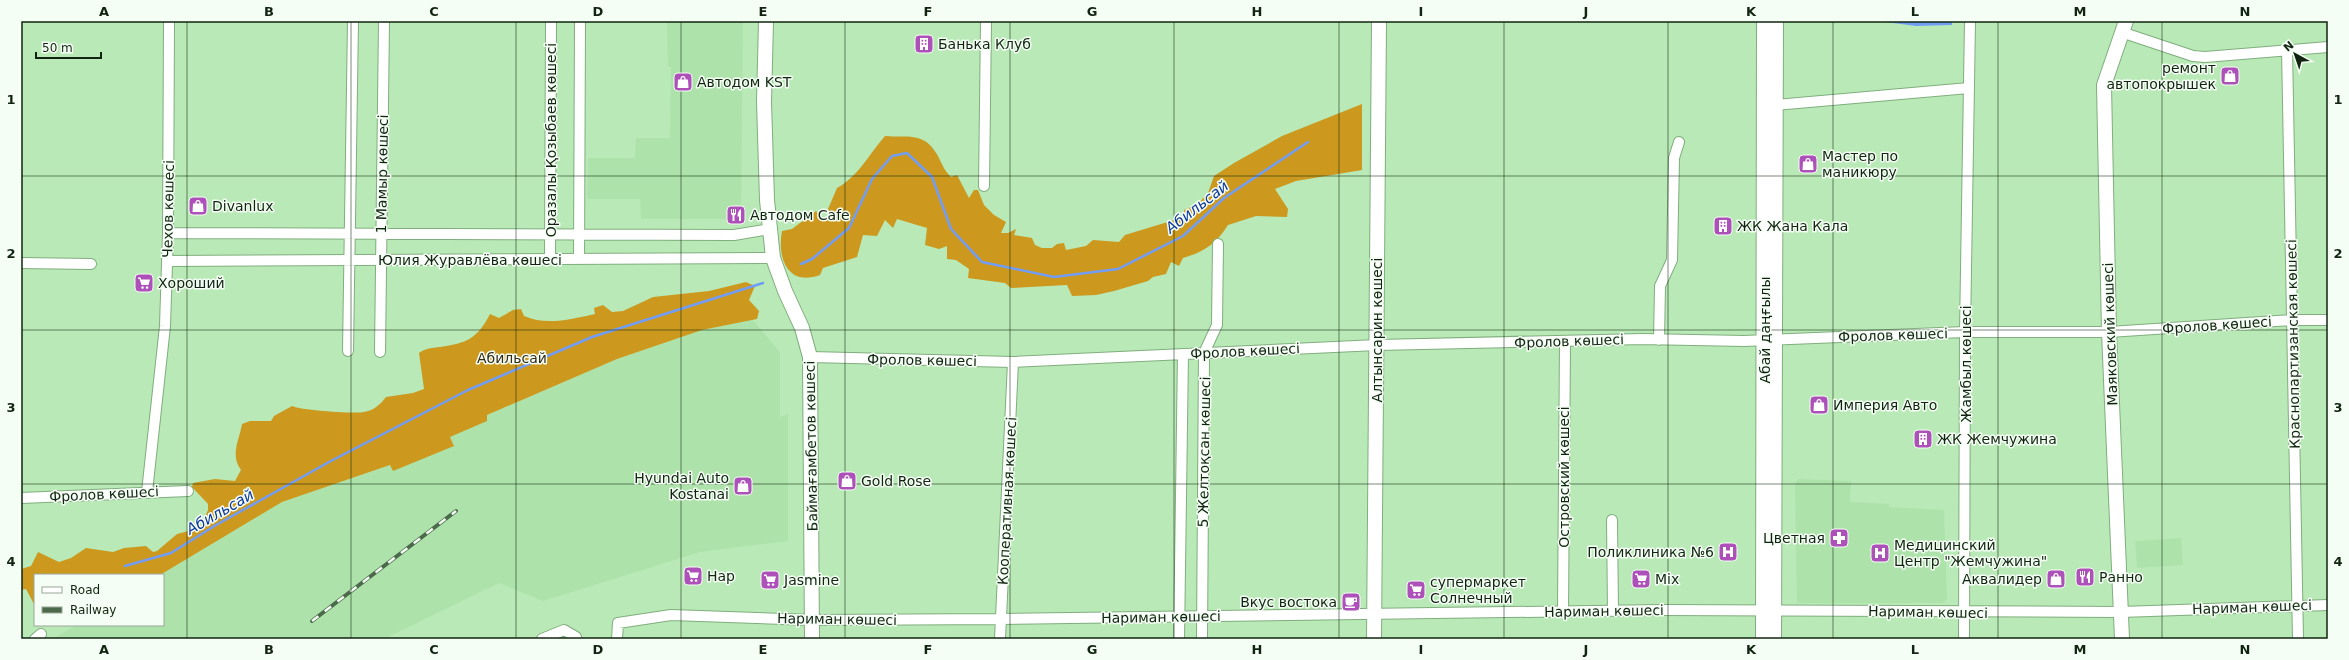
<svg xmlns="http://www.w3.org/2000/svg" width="2349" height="660" font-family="'DejaVu Sans',sans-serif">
  <rect width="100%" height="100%" fill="#b9e9b7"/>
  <path fill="#ade3aa" d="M 667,21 L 743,21 L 741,219 L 641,219 L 640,199 L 587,199 L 588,158 L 635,158 L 636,138 L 670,138 L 671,67 L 668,67 Z
    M 753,320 L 780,352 L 780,417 L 788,414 L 788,541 L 700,552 L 543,601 L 499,583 L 384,639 L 53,639 L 76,625 L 163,625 L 163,575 L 160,575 L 282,502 L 391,465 L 393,470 L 454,445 L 450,437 L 487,421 L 487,415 L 617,359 L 702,330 Z
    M 1799,479 L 1851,481 L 1850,502 L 1889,504 L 1889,507 L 1944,510 L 1947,599 L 1942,603 L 1797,603 L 1795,482 Z
    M 2181,538 L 2183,565 L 2137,568 L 2135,541 Z"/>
  <path fill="#cc991e" d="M 1362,104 L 1362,170 L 1296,181 L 1275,189 L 1288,209 L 1287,217 L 1256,216 L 1228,225 C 1216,244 1204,252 1183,258 L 1179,266 L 1171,262 L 1166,274 L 1153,277 L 1148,281 L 1114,291 L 1096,295 L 1072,296 L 1067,285 L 1011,288 L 1005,283 L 968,278 L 969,269 L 956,260 L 947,259 L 947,246 L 939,249 L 925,245 L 927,228 L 897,219 L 893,228 L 885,220 L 877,236 L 863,235 L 857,257 L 823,268 L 820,275 C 787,287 777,257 782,231 L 792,229 L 816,211 L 823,220 L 832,216 L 828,209 L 837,188 C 859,176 869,154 885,136 C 909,138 924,131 938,156 C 942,164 944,170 951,177 L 957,175 L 969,198 L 974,190 L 978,190 L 984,205 L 994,215 L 1006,222 L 1001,233 L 1008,233 L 1016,229 L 1014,235 L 1032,238 L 1035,245 L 1042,248 L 1052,248 L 1057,244 L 1064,243 L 1066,250 L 1086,246 L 1093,240 L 1119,242 L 1125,235 L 1184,217 L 1184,210 L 1198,204 L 1208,193 L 1214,176 L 1234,163 L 1282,136 Z
    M 746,282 L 755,286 L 749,300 L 759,311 L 757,319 L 702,330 L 617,359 L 487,415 L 487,421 L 450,437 L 454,446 L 393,471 L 390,465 L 282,502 L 160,575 L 35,575 L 35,606 L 26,589 L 21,590 L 21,569 L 31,566 L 38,552 L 59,562 L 71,558 L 86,548 L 113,552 L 124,548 L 146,546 L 153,552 L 157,551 L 177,534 L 200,528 L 208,510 L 208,504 L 192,487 L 193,483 L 215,479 L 235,481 L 241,470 C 230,455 239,441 242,424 L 250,421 L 271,421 L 274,416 L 292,406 C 299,410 354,414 364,412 C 373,411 381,404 386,397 L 413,393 L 424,389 L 419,353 C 426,348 432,348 440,347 C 467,343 477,339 490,314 L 499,318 L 513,310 L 521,309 L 524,316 C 546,326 572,319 595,314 L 594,308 L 603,305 L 612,312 L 623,311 L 653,297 L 709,291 Z"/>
  <path fill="#729df6" d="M 1878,21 L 1952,21 L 1952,25 L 1916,26 Z"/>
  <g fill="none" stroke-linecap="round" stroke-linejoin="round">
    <path stroke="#729df6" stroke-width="2.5" d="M 801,264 L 812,259 L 849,228 L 872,179 L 892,156 L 907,153 L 932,177 L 951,229 L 982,262 L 1054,277 L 1118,269 L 1183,236 L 1224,198 L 1308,142
      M 125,566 L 171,553 L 216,525 L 329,462 L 468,390 L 592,337 L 763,283"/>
    <g stroke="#80ae7e" stroke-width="12">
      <path id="street" d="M 2121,32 L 2193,56 L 2205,57 L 2328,47
        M 2287,49 L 2298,639
        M 1776,105 L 1969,88
        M 984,186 L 986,21
        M 168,233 L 734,235 L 770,229
        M 550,259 L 551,21
        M 579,259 L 580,21
        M 167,261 L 773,258
        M 21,263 L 91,264
        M 1659,340 L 1660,286 L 1672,260 L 1674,158 L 1679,142
        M 348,351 L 353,21
        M 380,352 L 384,21
        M 810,357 L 1013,362 L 1377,345 L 1642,339 L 1744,341 L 1965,332 L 2109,332 L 2292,320 L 2328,320
        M 147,492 L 165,326 L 168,233 L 169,21
        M 21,498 L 188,491
        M 1612,520 L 1613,611
        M 1563,612 L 1565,342
        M 35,639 L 41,634
        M 542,639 L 564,630 L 576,637
        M 617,639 L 618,623 L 671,615 L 813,620 L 1001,619 L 1662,610 L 2121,612 L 2328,605
        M 1000,639 L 1013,362
        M 1179,639 L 1183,354
        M 1202,639 L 1204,353 L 1217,325 L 1218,244
        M 1964,639 L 1965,332 L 1970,21"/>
    </g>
    <g stroke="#80ae7e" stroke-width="16">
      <path id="secondary" d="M 766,21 L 764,102 L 767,200 L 773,258 L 785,291 L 802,328 L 810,357 L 812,639
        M 1374,639 L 1379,21
        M 1763,639 L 1764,21
        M 1774,639 L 1776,21
        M 2122,639 L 2109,332 L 2104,85 L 2126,21"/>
    </g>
    <use href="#street" stroke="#fff" stroke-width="10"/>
    <use href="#secondary" stroke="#fff" stroke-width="14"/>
    <g stroke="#4c694b" stroke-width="4">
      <path id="rail" d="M 312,621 L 456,511"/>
    </g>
    <use href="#rail" stroke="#f5fef4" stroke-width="2.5" stroke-dasharray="8" stroke-linecap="butt"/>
  </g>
  <path fill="none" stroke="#112411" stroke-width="1" stroke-opacity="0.55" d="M 187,21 L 187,639M 351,21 L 351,639M 516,21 L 516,639M 681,21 L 681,639M 845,21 L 845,639M 1010,21 L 1010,639M 1174,21 L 1174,639M 1339,21 L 1339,639M 1504,21 L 1504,639M 1668,21 L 1668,639M 1833,21 L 1833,639M 1998,21 L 1998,639M 2162,21 L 2162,639M 21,176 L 2328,176M 21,330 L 2328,330M 21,484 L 2328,484"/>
  <defs>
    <g id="building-square" transform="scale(1)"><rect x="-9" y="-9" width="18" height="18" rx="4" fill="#ae50b9" stroke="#f5fef4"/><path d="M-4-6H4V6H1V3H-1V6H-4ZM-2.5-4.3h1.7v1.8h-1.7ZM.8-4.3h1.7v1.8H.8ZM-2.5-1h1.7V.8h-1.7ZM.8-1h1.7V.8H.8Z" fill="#fff"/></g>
    <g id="shop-square" transform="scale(1)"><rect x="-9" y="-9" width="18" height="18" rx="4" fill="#ae50b9" stroke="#f5fef4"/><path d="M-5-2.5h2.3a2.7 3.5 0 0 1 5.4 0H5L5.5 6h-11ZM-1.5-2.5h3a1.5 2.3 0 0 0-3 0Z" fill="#fff"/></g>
    <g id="restaurant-square" transform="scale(1)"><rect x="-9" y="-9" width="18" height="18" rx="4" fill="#ae50b9" stroke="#f5fef4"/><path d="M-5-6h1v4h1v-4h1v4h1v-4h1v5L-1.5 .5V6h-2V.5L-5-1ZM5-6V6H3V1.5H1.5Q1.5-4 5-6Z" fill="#fff"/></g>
    <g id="supermarket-square" transform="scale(1)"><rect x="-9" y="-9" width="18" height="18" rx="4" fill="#ae50b9" stroke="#f5fef4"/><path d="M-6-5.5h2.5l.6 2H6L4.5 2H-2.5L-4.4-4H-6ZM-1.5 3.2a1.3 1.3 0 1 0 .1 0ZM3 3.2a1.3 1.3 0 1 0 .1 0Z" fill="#fff"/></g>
    <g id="pharmacy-square" transform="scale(1)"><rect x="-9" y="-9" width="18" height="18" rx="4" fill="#ae50b9" stroke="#f5fef4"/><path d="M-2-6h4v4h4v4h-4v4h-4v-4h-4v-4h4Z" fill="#fff"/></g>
    <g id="hospital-square" transform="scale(1)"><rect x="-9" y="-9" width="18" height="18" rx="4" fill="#ae50b9" stroke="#f5fef4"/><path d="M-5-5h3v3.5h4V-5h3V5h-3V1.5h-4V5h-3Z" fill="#fff"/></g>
    <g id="cafe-square" transform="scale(1)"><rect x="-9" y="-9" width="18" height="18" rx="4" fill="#ae50b9" stroke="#f5fef4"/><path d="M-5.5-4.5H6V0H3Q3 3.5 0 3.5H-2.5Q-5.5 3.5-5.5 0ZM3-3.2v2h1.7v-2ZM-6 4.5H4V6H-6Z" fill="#fff"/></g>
  </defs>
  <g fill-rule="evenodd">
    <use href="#building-square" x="924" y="44"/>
    <use href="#shop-square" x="2230" y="76"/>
    <use href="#shop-square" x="683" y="82"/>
    <use href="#shop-square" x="1808" y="164"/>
    <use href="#shop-square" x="198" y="206"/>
    <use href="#restaurant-square" x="736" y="215"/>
    <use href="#building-square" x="1723" y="226"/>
    <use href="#supermarket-square" x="144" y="283"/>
    <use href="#shop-square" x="1819" y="405"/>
    <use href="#building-square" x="1923" y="439"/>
    <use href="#shop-square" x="847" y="481"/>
    <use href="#shop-square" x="743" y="486"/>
    <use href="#pharmacy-square" x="1839" y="538"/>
    <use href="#hospital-square" x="1728" y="552"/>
    <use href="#hospital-square" x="1880" y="553"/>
    <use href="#supermarket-square" x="693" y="576"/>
    <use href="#restaurant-square" x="2085" y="577"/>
    <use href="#supermarket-square" x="1641" y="579"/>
    <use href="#shop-square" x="2056" y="579"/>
    <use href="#supermarket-square" x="770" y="580"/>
    <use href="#supermarket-square" x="1416" y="590"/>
    <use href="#cafe-square" x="1351" y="602"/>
  </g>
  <g text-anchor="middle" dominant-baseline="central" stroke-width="3" stroke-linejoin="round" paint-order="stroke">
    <g font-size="14" fill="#112411" stroke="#f5fef4" text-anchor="start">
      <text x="938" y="44">Банька Клуб</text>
      <text x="2216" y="68" text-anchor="end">ремонт<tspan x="2216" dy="16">автопокрышек</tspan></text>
      <text x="697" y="82">Автодом KST</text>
      <text x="1822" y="156">Мастер по<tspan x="1822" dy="16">маникюру</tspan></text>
      <text x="212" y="206">Divanlux</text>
      <text x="750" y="215">Автодом Cafe</text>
      <text x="1737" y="226">ЖК Жана Кала</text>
      <text x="158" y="283">Хороший</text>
      <text x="1833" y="405">Империя Авто</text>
      <text x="1937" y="439">ЖК Жемчужина</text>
      <text x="729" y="478" text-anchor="end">Hyundai Auto<tspan x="729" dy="16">Kostanai</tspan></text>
      <text x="861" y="481">Gold Rose</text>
      <text x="1825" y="538" text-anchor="end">Цветная</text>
      <text x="1894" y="545">Медицинский<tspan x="1894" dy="16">Центр "Жемчужина"</tspan></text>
      <text x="1714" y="552" text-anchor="end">Поликлиника №6</text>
      <text x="707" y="576">Нар</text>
      <text x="2099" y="577">Ранно</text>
      <text x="1655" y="579">Mix</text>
      <text x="2042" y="579" text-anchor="end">Аквалидер</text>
      <text x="784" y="580">Jasmine</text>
      <text x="1430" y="582">супермаркет<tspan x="1430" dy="16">Солнечный</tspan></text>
      <text x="1337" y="602" text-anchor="end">Вкус востока</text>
    </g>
    <g font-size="14" fill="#112411" stroke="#f5fef4">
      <text transform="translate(551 140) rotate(-90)">Оразалы Қозыбаев көшесі</text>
      <text transform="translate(382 174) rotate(-89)">1 Мамыр көшесі</text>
      <text transform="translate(168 209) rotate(-89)">Чехов көшесі</text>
      <text x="470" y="260">Юлия Журавлёва көшесі</text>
      <text transform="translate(2217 325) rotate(-4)">Фролов көшесі</text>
      <text transform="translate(1377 330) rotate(-90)">Алтынсарин көшесі</text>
      <text transform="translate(1765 330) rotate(-90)">Абай даңғылы</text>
      <text transform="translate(2110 334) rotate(-92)">Маяковский көшесі</text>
      <text transform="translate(1893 335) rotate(-2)">Фролов көшесі</text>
      <text transform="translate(1569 341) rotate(-2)">Фролов көшесі</text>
      <text transform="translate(2293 344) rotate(-91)">Краснопартизанская көшесі</text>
      <text transform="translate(1245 351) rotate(-3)">Фролов көшесі</text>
      <text transform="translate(922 360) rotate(1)">Фролов көшесі</text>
      <text transform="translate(1966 364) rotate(-90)">Жамбыл көшесі</text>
      <text transform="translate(811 446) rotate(-91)">Баймағамбетов көшесі</text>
      <text transform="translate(1204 452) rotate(-89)">5 Желтоқсан көшесі</text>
      <text transform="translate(1564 477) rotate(-90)">Островский көшесі</text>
      <text transform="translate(104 494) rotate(-3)">Фролов көшесі</text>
      <text transform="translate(1007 501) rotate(-87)">Кооперативная көшесі</text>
      <text transform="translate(2252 607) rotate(-2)">Нариман көшесі</text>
      <text transform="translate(1604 611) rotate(-1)">Нариман көшесі</text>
      <text transform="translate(1928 612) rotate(1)">Нариман көшесі</text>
      <text transform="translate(1161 617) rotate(-1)">Нариман көшесі</text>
      <text transform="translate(837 619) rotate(1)">Нариман көшесі</text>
    </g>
    <g font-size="14" fill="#332a17" stroke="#f5fef4">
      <text x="512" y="358">Абильсай</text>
    </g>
    <g font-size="15" font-style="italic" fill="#0f389d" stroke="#f5fef4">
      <text transform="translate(1197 207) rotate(-38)">Абильсай</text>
      <text transform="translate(220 512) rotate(-30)">Абильсай</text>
    </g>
  </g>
  <rect width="2349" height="660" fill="none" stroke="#f5fef4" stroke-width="44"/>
  <rect x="34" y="574" width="130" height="52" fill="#f5fef4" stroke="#9aa799"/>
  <rect x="42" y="587" width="20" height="6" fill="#ffffff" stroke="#9aa799"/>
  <text x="70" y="594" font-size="12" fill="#112411">Road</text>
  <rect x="42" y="607" width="20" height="6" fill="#4c694b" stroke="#9aa799"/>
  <text x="70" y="614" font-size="12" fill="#112411">Railway</text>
  <g transform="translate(2295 54) rotate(320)" stroke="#f5fef4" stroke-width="3" paint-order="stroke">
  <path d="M0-3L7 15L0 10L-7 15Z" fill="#112411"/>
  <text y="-6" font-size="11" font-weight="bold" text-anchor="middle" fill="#112411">N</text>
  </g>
  <path d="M36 52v6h65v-6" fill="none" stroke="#112411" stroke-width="2"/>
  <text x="42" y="52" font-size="12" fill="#112411" stroke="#f5fef4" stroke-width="3" paint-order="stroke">50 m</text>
  <rect x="22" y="22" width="2305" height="616" fill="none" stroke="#112411" stroke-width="1.5"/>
  <g font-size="13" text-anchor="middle" font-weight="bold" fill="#112411">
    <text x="104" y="16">A</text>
    <text x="269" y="16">B</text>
    <text x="434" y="16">C</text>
    <text x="598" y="16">D</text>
    <text x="763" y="16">E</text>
    <text x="928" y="16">F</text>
    <text x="1092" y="16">G</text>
    <text x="1257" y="16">H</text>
    <text x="1421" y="16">I</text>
    <text x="1586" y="16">J</text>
    <text x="1751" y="16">K</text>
    <text x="1915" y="16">L</text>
    <text x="2080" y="16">M</text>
    <text x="2245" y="16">N</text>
    <text x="11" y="104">1</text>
    <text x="2338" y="104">1</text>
    <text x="11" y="258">2</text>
    <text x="2338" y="258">2</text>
    <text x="11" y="412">3</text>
    <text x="2338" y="412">3</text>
    <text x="11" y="566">4</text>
    <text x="2338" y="566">4</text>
    <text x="104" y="654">A</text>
    <text x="269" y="654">B</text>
    <text x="434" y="654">C</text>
    <text x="598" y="654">D</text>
    <text x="763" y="654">E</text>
    <text x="928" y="654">F</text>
    <text x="1092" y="654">G</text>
    <text x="1257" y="654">H</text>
    <text x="1421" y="654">I</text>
    <text x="1586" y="654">J</text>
    <text x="1751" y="654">K</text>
    <text x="1915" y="654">L</text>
    <text x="2080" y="654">M</text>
    <text x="2245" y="654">N</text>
  </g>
</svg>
